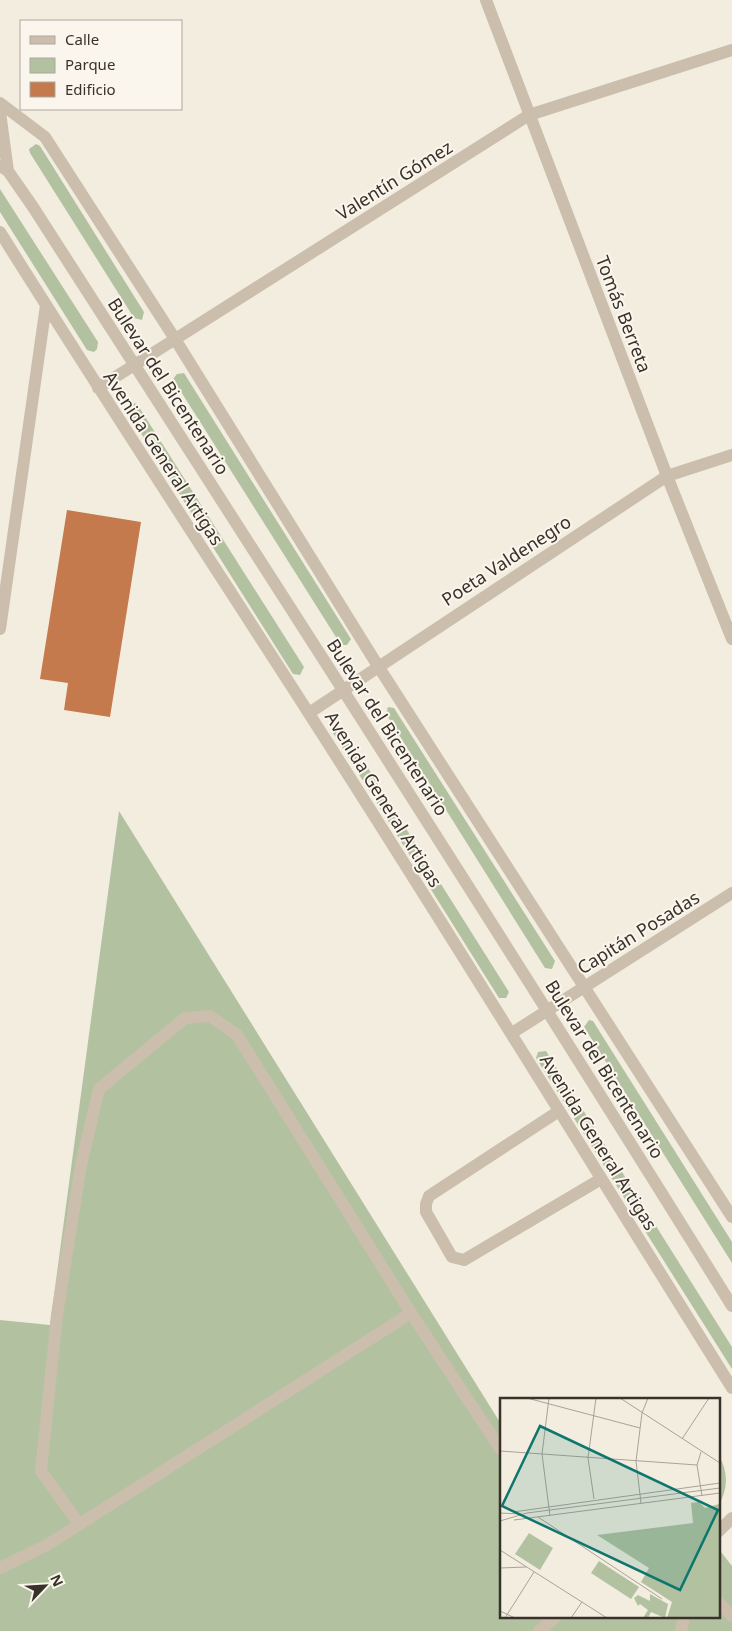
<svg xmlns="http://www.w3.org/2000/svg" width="732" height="1631" font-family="'Noto Sans',sans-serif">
  <rect width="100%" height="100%" fill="#f3ede0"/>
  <path fill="#b2c2a0" d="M 36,144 L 40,146 L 144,312 L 142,320 L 134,318 L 30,153 L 29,149 Z
    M 0,189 L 98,342 L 97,349 L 94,352 L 87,350 L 0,212 Z
    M 184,373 L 351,639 L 347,645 L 341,645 L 173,379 L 177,374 Z
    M 133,403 L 137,404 L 304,667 L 300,675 L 293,674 L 127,411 L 129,404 Z
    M 388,707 L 394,708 L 555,961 L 552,969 L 545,968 L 386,714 Z
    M 339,727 L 342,727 L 509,992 L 506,998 L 499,998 L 333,733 Z
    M 119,811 L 501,1424 L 501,1617 L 718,1617 L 718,1548 L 732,1566 L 732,1631 L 0,1631 L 0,1320 L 50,1325 Z
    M 589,1020 L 593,1021 L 732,1242 L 732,1263 L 584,1027 Z
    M 546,1051 L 732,1347 L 732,1369 L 536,1058 L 538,1052 Z
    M 718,1454 C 729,1472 728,1489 718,1507 Z"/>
  <path fill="#c47a4d" d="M 67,510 L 141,522 L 110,717 L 64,710 L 68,683 L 40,679 Z"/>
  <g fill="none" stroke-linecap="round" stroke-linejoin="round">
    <path stroke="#cbbeac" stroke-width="12" d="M 486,0 L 667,476 L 732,639
      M 0,103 L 45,137 L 175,339 L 378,666 L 732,1217
      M 0,112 L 8,171
      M 0,166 L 8,171 L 33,207 C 268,573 503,937 732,1306
      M 0,232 C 101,393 205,552 308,712 C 452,936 591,1163 732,1388
      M 98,388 L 529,115 L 732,50
      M 0,629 L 46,305
      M 309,713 L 667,476 L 732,455
      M 512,1033 L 732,893
      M 559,1111 L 429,1196 L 426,1204 L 426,1212 L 452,1257 L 464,1260 L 601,1179
      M 79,1524 L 41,1471 L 57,1315 L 81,1165 L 99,1089 L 185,1018 L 210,1016 L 237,1035 L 411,1313 L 501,1450
      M 718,1532 L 732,1518
      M 0,1568 L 47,1545 L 411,1313
      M 718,1602 L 732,1616
      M 539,1631 L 556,1617
      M 681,1631 L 684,1617"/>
  </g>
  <g text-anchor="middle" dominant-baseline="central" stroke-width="4" stroke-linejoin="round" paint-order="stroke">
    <g font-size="18" fill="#39312a" stroke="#faf6ed">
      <text transform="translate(394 180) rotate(-32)">Valentín Gómez</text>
      <text transform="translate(624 314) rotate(69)">Tomás Berreta</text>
      <text transform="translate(169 386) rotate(57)">Bulevar del Bicentenario</text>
      <text transform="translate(164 458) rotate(57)">Avenida General Artigas</text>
      <text transform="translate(506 560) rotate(-33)">Poeta Valdenegro</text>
      <text transform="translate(388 727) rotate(57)">Bulevar del Bicentenario</text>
      <text transform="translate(384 799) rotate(58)">Avenida General Artigas</text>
      <text transform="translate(638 932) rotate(-32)">Capitán Posadas</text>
      <text transform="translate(605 1069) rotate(58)">Bulevar del Bicentenario</text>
      <text transform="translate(599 1142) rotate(58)">Avenida General Artigas</text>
    </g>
  </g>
  <g transform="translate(500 1398)">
    <rect width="220" height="220" fill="#f3ede0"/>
    <path d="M 220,103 L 220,220 L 167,220 L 172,204 L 141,184 L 149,170 L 97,137 L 193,125 L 191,105 L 199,104 L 205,110 L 219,106 ZM 29,135 L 53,150 L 40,172 L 15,156 ZM 99,163 L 139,189 L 131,201 L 91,175 ZM 150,196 L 168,206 L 165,220 L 151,214 L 148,220 L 143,220 L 148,212 L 140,206 L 138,208 L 134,200 L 138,197 L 150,203 Z" fill="#b2c2a0"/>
    <path fill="none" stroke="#a9a297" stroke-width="1" d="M 27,0 L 140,30M 49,0 L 42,56 L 50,118M 120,0 L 220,65M 182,41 L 209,0M 0,53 L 197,67M 201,54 L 197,67 L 202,98M 94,101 L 88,60 L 96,0M 141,105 L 136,63 L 142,15 L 148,0M 13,114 L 220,85M 0,115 L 21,116M 38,119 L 162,201M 14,122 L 220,95M 0,123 L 27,115 L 220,90M 0,152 L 107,220M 0,170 L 26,169M 0,213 L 15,220M 5,220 L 34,174M 71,220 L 82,204"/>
    <path fill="#0f766e" fill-opacity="0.15" stroke="#0f766e" stroke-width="2.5" d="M 40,28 L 218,112 L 180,192 L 2,108 Z"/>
    <rect width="220" height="220" fill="none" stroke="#39312a" stroke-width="2.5"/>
  </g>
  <rect x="20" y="20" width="162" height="90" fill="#faf6ed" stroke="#ada79f"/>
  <rect x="30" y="36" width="25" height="8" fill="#cbbeac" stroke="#ada79f"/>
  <text x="65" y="45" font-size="15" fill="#39312a">Calle</text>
  <rect x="30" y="58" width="25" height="15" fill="#b2c2a0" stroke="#ada79f"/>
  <text x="65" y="70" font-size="15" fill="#39312a">Parque</text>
  <rect x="30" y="82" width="25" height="15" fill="#c47a4d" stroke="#ada79f"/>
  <text x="65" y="95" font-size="15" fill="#39312a">Edificio</text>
  <g transform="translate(45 1586) rotate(65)" stroke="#faf6ed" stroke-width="4" paint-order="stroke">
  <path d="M0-4L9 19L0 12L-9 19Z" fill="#39312a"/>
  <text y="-8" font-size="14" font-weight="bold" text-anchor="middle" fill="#39312a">N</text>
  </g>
</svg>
